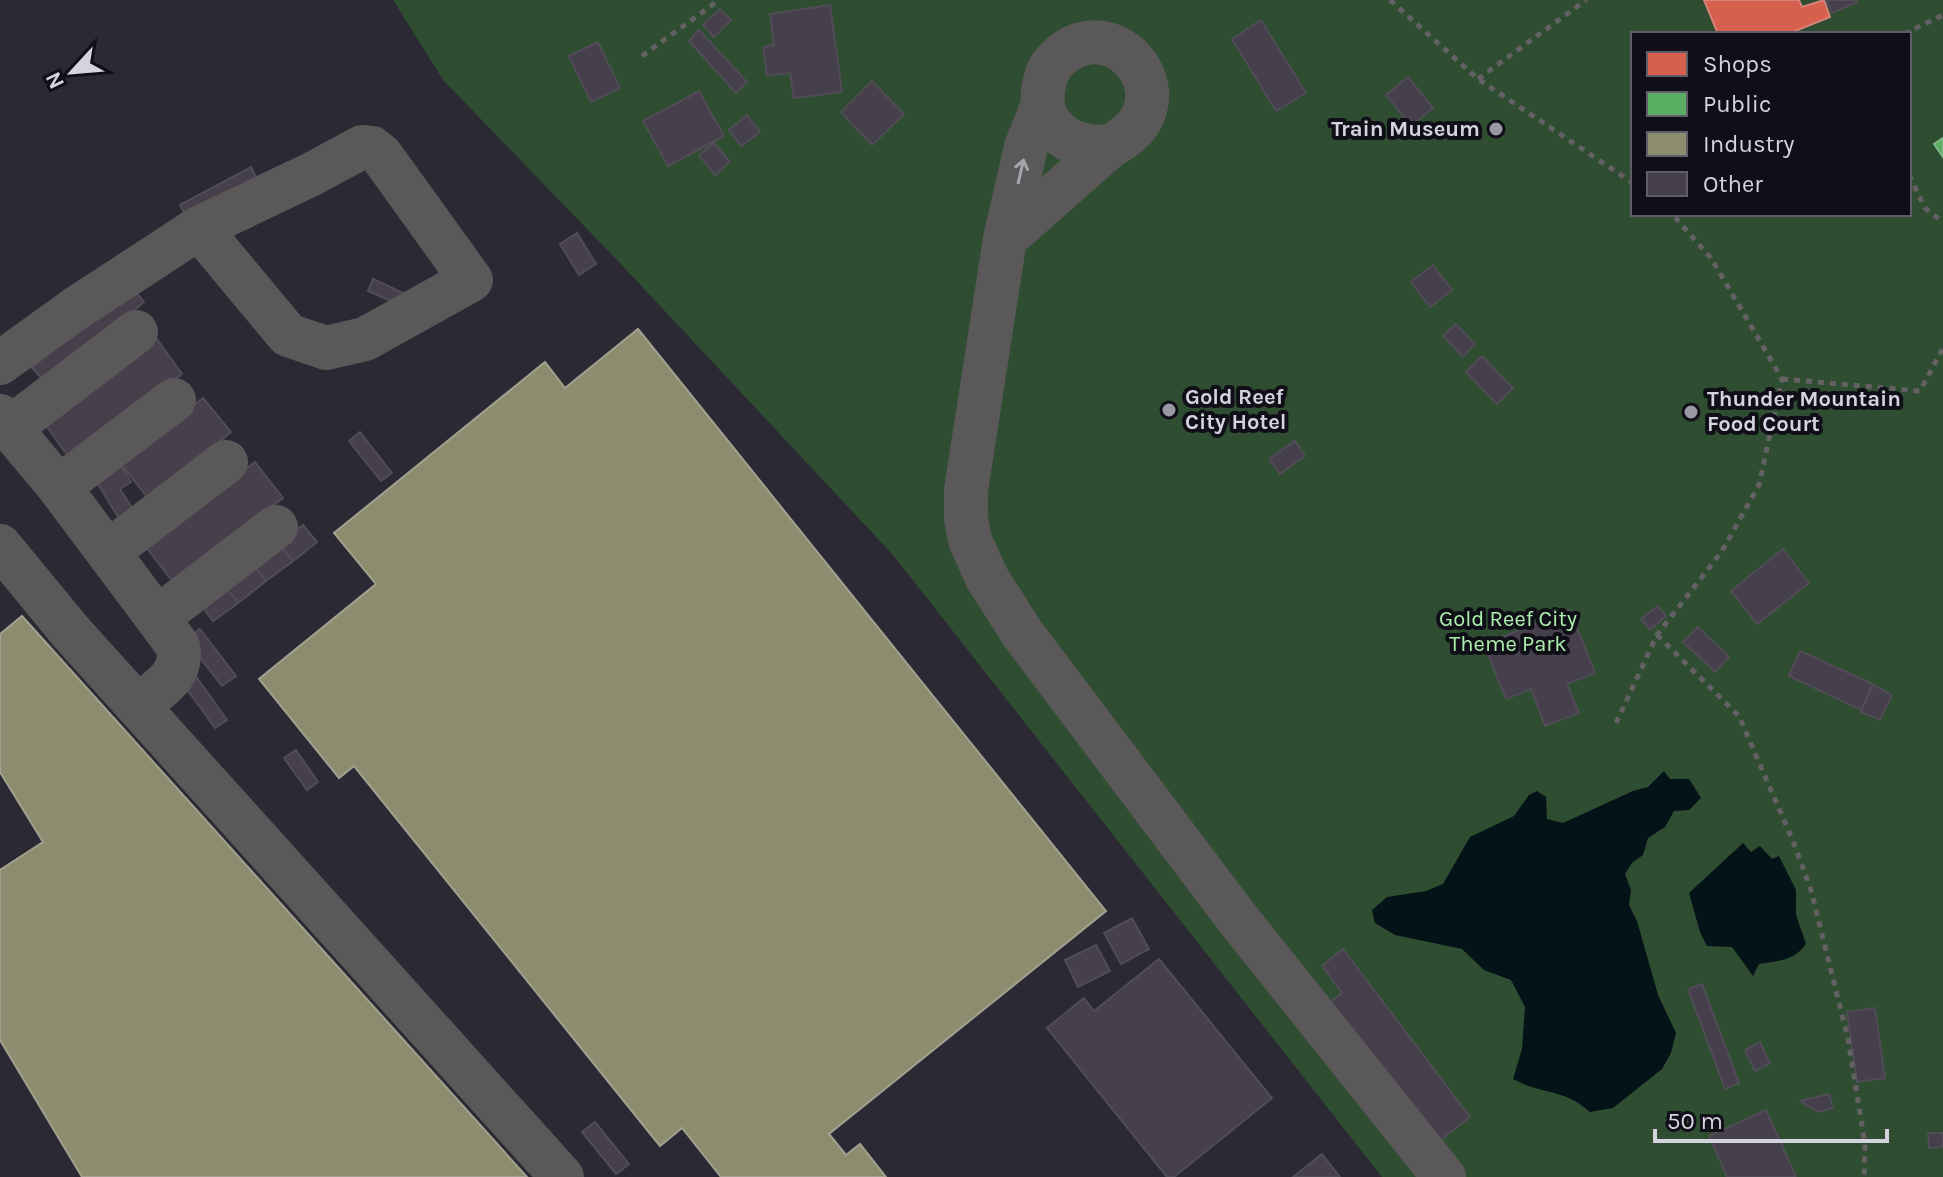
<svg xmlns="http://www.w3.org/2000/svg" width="1943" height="1177" font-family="Karla,sans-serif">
  <rect width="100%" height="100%" fill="#2a2934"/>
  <path fill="#2f4d31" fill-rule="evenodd" d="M 393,0 L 1943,0 L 1943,1177 L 1382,1177 L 893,555 L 617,260 L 443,80 ZM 1633,34 L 1909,34 L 1909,214 L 1633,214 Z"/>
  <path fill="#041317" d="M 1664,771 L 1670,779 L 1689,779 L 1701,798 L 1689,810 L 1674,811 L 1665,827 L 1648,838 L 1643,855 L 1632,863 L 1625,874 L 1631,890 L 1629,905 L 1637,921 L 1658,995 L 1676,1033 L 1671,1053 L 1662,1069 L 1613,1108 L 1590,1112 C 1564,1088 1542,1095 1513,1079 L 1522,1049 L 1525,1007 L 1511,980 L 1484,970 L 1462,949 L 1395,935 L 1375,923 L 1372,910 L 1387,897 L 1426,891 L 1443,884 L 1470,837 L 1514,816 L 1529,795 L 1537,791 L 1546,797 L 1547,819 L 1563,823 L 1633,791 L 1648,787 Z
    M 1743,843 L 1751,852 L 1760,846 L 1772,859 L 1779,856 L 1796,890 L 1796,915 L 1806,944 C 1794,961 1777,961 1759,964 L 1753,976 L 1732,947 L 1707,946 L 1700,932 L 1689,893 Z"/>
  <path fill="#d6604d" stroke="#d58279" stroke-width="2" d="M 1704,0 L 1799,0 L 1802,7 L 1824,0 L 1830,17 L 1788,34 L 1718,34 Z"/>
  <path fill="#5aae61" stroke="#7fb987" stroke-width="2" d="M 1943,138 L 1943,157 L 1934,144 Z"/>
  <path fill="#8c8c6e" stroke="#a2a190" stroke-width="2" d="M 638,329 L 1106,911 L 829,1134 L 846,1155 L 860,1144 L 886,1177 L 721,1177 L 682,1128 L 660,1146 L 354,766 L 339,778 L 259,679 L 376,584 L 334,533 L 545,362 L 565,388 Z
    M 22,616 L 527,1177 L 82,1177 L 0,1040 L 0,870 L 43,842 L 0,772 L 0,634 Z"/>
  <path fill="#463f4c" stroke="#504d56" stroke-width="2" d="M 1826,0 L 1856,0 L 1857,2 L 1832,13 Z
    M 830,5 L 842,92 L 794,98 L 790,73 L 767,76 L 763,47 L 774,45 L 770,14 Z
    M 720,9 L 731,20 L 714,37 L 703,25 Z
    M 1261,20 L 1306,93 L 1276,111 L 1232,39 Z
    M 699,30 L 747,82 L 736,93 L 689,41 Z
    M 598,42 L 620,88 L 591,102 L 569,56 Z
    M 1408,77 L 1433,108 L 1411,126 L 1386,95 Z
    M 872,81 L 904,114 L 872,145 L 841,112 Z
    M 699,91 L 724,136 L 668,166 L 643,121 Z
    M 747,115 L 760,132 L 741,146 L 729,130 Z
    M 714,143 L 730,162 L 715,175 L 699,155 Z
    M 251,167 L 257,179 L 186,217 L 180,205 Z
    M 577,233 L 596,264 L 579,275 L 560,244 Z
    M 1433,265 L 1452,290 L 1430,307 L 1411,282 Z
    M 373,279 L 418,300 L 413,311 L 368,291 Z
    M 129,284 L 144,302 L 48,385 L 32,368 Z
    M 1456,324 L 1475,344 L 1463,357 L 1443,336 Z
    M 157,339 L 182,374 L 68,456 L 42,420 Z
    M 1482,356 L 1513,388 L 1497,404 L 1466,372 Z
    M 203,398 L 231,432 L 148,498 L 121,464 Z
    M 360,432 L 392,473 L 381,481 L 349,441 Z
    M 1295,441 L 1305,456 L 1280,474 L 1269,459 Z
    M 255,462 L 283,498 L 173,582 L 146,547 Z
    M 121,466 L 131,482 L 120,489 L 134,511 L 120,520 L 96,481 Z
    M 303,525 L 317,542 L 293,561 L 279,544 Z
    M 279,544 L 293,561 L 266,581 L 252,564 Z
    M 1783,549 L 1809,583 L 1757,624 L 1731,591 Z
    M 252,564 L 266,581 L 238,603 L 225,585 Z
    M 225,585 L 238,603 L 213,621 L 200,604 Z
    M 1658,606 L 1666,616 L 1650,630 L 1641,619 Z
    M 1570,610 L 1595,673 L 1567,684 L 1579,713 L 1545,726 L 1531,689 L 1506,699 L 1484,644 Z
    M 1698,627 L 1729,657 L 1715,672 L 1683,642 Z
    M 200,629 L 236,676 L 222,686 L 186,640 Z
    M 1800,651 L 1873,684 L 1861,710 L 1789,676 Z
    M 195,675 L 227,720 L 215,728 L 183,684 Z
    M 1873,685 L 1892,695 L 1880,720 L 1861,712 Z
    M 296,750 L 318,782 L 307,790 L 284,758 Z
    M 1132,918 L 1149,949 L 1121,964 L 1104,933 Z
    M 1096,945 L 1110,971 L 1078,987 L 1065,960 Z
    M 1343,949 L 1470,1117 L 1438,1142 L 1330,1002 L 1342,993 L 1322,966 Z
    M 1159,959 L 1272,1098 L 1174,1177 L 1167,1177 L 1047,1028 L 1084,998 L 1094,1011 Z
    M 1702,984 L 1739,1083 L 1725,1089 L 1688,989 Z
    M 1875,1008 L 1885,1078 L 1857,1082 L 1847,1012 Z
    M 1760,1042 L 1770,1063 L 1755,1071 L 1745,1050 Z
    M 1829,1094 L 1833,1108 L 1818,1112 L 1800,1101 Z
    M 1766,1110 L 1796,1177 L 1727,1177 L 1709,1136 Z
    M 595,1122 L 629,1164 L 616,1174 L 582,1132 Z
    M 1928,1133 L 1943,1133 L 1943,1147 L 1929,1148 Z
    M 1322,1154 L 1340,1177 L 1293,1177 Z"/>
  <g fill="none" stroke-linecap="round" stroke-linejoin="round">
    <path stroke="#646164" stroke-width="5" stroke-dasharray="6 6" stroke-linecap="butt" d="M 1390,0 L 1478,79 L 1633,183
      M 1904,34 L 1943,15
      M 642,56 L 719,0
      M 1478,79 L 1586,0
      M 1909,175 L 1925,208 L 1943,222
      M 1782,379 L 1920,391 L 1943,348
      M 1657,635 L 1739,716 L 1793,841 L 1811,890 L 1848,1039 L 1865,1144 L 1864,1177
      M 1616,723 L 1657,635 L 1722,551 L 1759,485 L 1782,379 L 1711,258 L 1672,214"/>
    <path stroke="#5b5859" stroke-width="44" d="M 1043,104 L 1026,147 L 1005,239 L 966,490 L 966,518 L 970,540 L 987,578 L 1022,633 L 1237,918 L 1444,1177
      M 1005,239 L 1110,146 C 1192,106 1121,10 1064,53 C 1056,59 1049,67 1046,77 C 1031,123 1067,151 1110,146
      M 0,363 L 75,309 L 199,228 L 312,174 L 362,147 L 372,148 L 381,155 L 471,280 L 365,339 L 326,348 L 288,335 L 199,228
      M 0,416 L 59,487 L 178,646 C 184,677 159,688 138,706
      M 10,428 L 136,332
      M 59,487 L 174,400
      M 0,546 L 70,631 L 562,1177
      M 108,552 L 226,462
      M 157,618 L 276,527"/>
  </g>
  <defs><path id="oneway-shaft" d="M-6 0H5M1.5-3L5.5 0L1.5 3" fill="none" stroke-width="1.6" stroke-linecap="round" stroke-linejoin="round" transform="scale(2)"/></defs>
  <use stroke="#a4a2aa" href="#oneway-shaft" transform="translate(1021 171) rotate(-77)"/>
  <g fill="#9898a4" stroke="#100f18" stroke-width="3">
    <circle cx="1496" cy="129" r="8"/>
    <circle cx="1169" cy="410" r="8"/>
    <circle cx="1691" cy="412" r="8"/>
  </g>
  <g text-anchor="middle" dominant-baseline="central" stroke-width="8" stroke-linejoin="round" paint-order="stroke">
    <g font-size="22" font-weight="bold" fill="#d4d3e0" stroke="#100f18" text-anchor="start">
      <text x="1480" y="129" text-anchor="end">Train Museum</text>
      <text x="1185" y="397">Gold Reef<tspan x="1185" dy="25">City Hotel</tspan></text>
      <text x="1707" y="399">Thunder Mountain<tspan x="1707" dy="25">Food Court</tspan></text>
    </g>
    <g font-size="22" fill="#acefad" stroke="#100f18">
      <text x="1508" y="619">Gold Reef City<tspan x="1508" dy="25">Theme Park</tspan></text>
    </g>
  </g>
  <rect x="1631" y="32" width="280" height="184" fill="#100f18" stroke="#5e5d68" stroke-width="2"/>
  <rect x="1647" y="52" width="40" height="24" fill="#d6604d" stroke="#5e5d68" stroke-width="2"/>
  <text x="1703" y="72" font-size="24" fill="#d4d3e0">Shops</text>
  <rect x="1647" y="92" width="40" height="24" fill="#5aae61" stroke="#5e5d68" stroke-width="2"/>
  <text x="1703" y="112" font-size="24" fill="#d4d3e0">Public</text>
  <rect x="1647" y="132" width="40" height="24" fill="#8c8c6e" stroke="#5e5d68" stroke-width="2"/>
  <text x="1703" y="152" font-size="24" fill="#d4d3e0">Industry</text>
  <rect x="1647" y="172" width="40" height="24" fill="#463f4c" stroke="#5e5d68" stroke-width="2"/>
  <text x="1703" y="192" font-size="24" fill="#d4d3e0">Other</text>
  <g transform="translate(72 72) rotate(244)" stroke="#100f18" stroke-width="6" paint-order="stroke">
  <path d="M0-6L14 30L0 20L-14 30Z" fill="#d4d3e0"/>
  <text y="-12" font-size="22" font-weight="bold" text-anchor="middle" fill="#d4d3e0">N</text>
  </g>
  <path d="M1655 1129v12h232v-12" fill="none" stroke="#d4d3e0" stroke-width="4"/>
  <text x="1667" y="1129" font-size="24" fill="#d4d3e0" stroke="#100f18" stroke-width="6" paint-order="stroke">50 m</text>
</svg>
